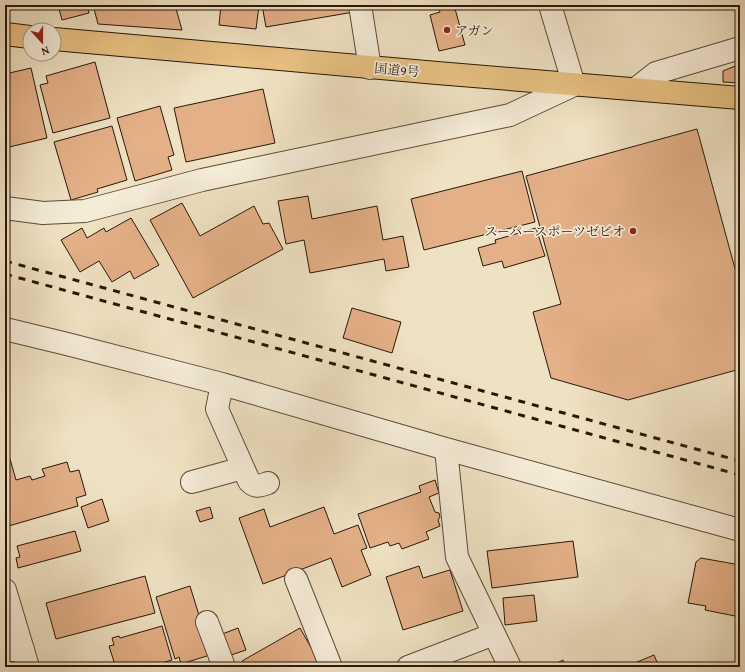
<svg xmlns="http://www.w3.org/2000/svg" width="745" height="672" font-family="'Gentium Book Plus','Noto Serif JP',serif">
  <rect width="100%" height="100%" fill="#efe2c3"/>
  <filter id="stains"><feTurbulence type="fractalNoise" baseFrequency=".005" numOctaves="4"/><feColorMatrix values="0 0 0 0 .2 0 0 0 0 .09 0 0 0 0 .02 0 0 0 .5 -.17"/></filter>
  <radialGradient id="worn" r=".72"><stop offset=".6" stop-color="#630" stop-opacity="0"/><stop offset="1" stop-color="#630" stop-opacity=".3"/></radialGradient>
  <path fill="#e4b088" stroke="#28170a" d="M 58,5 L 87,5 L 89,13 L 62,20 Z
    M 93,5 L 175,5 L 182,30 L 98,24 Z
    M 221,5 L 259,6 L 256,29 L 219,25 Z
    M 262,5 L 352,5 L 354,12 L 266,27 Z
    M 438,5 L 454,5 L 465,45 L 439,51 L 430,15 L 440,12 Z
    M 95,62 L 110,118 L 53,133 L 40,85 L 48,83 L 46,76 Z
    M 740,64 L 740,83 L 723,82 L 723,71 Z
    M 31,68 L 47,138 L 5,148 L 5,74 Z
    M 263,89 L 275,143 L 186,162 L 174,108 Z
    M 160,106 L 174,155 L 168,157 L 172,170 L 135,181 L 117,118 Z
    M 112,126 L 127,180 L 97,189 L 98,192 L 71,200 L 54,142 Z
    M 697,129 L 740,287 L 740,369 L 628,400 L 551,378 L 533,312 L 561,304 L 526,176 Z
    M 522,171 L 535,222 L 424,250 L 411,199 Z
    M 308,196 L 312,219 L 377,206 L 383,240 L 403,236 L 409,267 L 386,271 L 384,259 L 310,273 L 304,240 L 286,244 L 278,201 Z
    M 182,203 L 200,236 L 254,206 L 263,224 L 269,223 L 283,249 L 193,298 L 150,220 Z
    M 131,218 L 159,265 L 134,279 L 130,271 L 112,282 L 99,261 L 80,272 L 61,240 L 82,228 L 87,238 L 104,228 L 106,232 Z
    M 536,228 L 545,256 L 504,268 L 502,261 L 483,266 L 478,248 L 496,243 L 495,240 Z
    M 352,308 L 401,322 L 392,353 L 343,338 Z
    M 5,415 L 9,428 L 5,429 Z
    M 10,459 L 16,480 L 30,476 L 32,480 L 45,476 L 42,469 L 67,462 L 70,472 L 79,470 L 86,495 L 76,498 L 78,506 L 5,527 L 5,460 Z
    M 435,480 L 439,493 L 429,497 L 435,512 L 439,513 L 440,517 L 438,520 L 440,526 L 426,532 L 429,539 L 402,549 L 399,543 L 390,546 L 388,542 L 370,548 L 358,514 L 421,492 L 419,486 Z
    M 102,499 L 109,521 L 88,528 L 81,507 Z
    M 210,507 L 213,518 L 200,522 L 196,511 Z
    M 324,507 L 334,534 L 358,525 L 367,548 L 361,550 L 371,575 L 342,587 L 331,558 L 263,584 L 239,518 L 264,509 L 270,527 Z
    M 75,531 L 81,551 L 18,568 L 16,558 L 20,557 L 17,546 Z
    M 573,541 L 578,577 L 492,588 L 487,551 Z
    M 701,558 L 740,565 L 740,617 L 705,610 L 706,606 L 688,603 L 696,562 Z
    M 419,566 L 423,578 L 450,570 L 463,611 L 403,630 L 386,577 Z
    M 145,576 L 155,613 L 56,639 L 46,603 Z
    M 190,586 L 209,648 L 210,655 L 181,664 L 179,657 L 175,659 L 156,597 Z
    M 534,595 L 537,621 L 505,625 L 503,598 Z
    M 162,626 L 172,660 L 148,667 L 120,667 L 120,664 L 115,665 L 109,646 L 114,645 L 112,638 L 119,636 L 120,638 Z
    M 238,628 L 246,650 L 225,657 L 217,636 Z
    M 300,628 L 322,667 L 246,667 L 242,661 Z
    M 654,655 L 659,667 L 625,667 Z
    M 563,660 L 566,667 L 549,667 Z"/>
  <g fill="none" stroke-linecap="round" stroke-linejoin="round">
    <g stroke="#5a4a38" stroke-width="24">
      <path id="minor" d="M 360,5 L 370,68
        M 637,88 L 656,73 L 740,48
        M 5,208 L 43,213 L 85,211 L 202,180 L 510,115 L 574,85 L 550,5
        M 5,329 L 67,344 L 222,384 L 446,449 L 740,530
        M 222,384 L 217,409 L 249,481 C 255,488 260,486 268,483
        M 446,449 L 457,557 L 510,667
        M 192,482 L 243,468
        M 296,579 L 331,667
        M 5,590 L 28,667
        M 207,622 L 224,667
        M 5,651 L 23,649
        M 408,667 L 494,634"/>
    </g>
    <g stroke="#28170a" stroke-width="24">
      <path id="highway" d="M 5,34 L 30,37
        M 54,39 C 182,50 309,62 437,73 C 538,82 639,89 740,98"/>
    </g>
    <use href="#minor" stroke="#f5ecd8" stroke-width="22"/>
    <use href="#highway" stroke="#e8c182" stroke-width="22"/>
    <path stroke="#28170a" stroke-width="3" stroke-dasharray="7 7" stroke-linecap="butt" d="M 5,261 L 740,461
      M 5,274 L 740,475"/>
  </g>
  <g fill="#8f2418" stroke="#f5ecd8" stroke-width="1.5">
    <circle cx="447" cy="30" r="4"/>
    <circle cx="633" cy="231" r="4"/>
  </g>
  <g text-anchor="middle" dominant-baseline="central" stroke-width="3.5" stroke-linejoin="round" paint-order="stroke">
    <g font-size="13" fill="#28170a" stroke="#f5ecd8" text-anchor="start">
      <text x="455" y="30">アガン</text>
      <text x="625" y="231" text-anchor="end">スーパースポーツゼビオ</text>
    </g>
    <g font-size="13" fill="#28170a" stroke="#f5ecd8">
      <text transform="translate(397 70) rotate(5)">国道9号</text>
    </g>
  </g>
  <rect width="745" height="672" fill="none" stroke="#efe2c3" stroke-width="20"/>
  <rect x="6" y="6" width="733" height="660" fill="none" stroke="#28170a" stroke-width="2"/>
  <rect x="10" y="10" width="725" height="652" fill="none" stroke="#28170a"/>
  <g transform="translate(42 42) rotate(159)"><circle r="19" fill="#f5ecd8" stroke="#a39786"/>
  <path d="M0-3L7 15L0 10L-7 15Z" fill="#8f2418"/>
  <text y="-6" font-size="11" font-weight="bold" text-anchor="middle" fill="#28170a">N</text>
  </g>
  <rect width="100%" height="100%" filter="url(#stains)"/>
  <rect width="100%" height="100%" fill="url(#worn)"/>
</svg>
